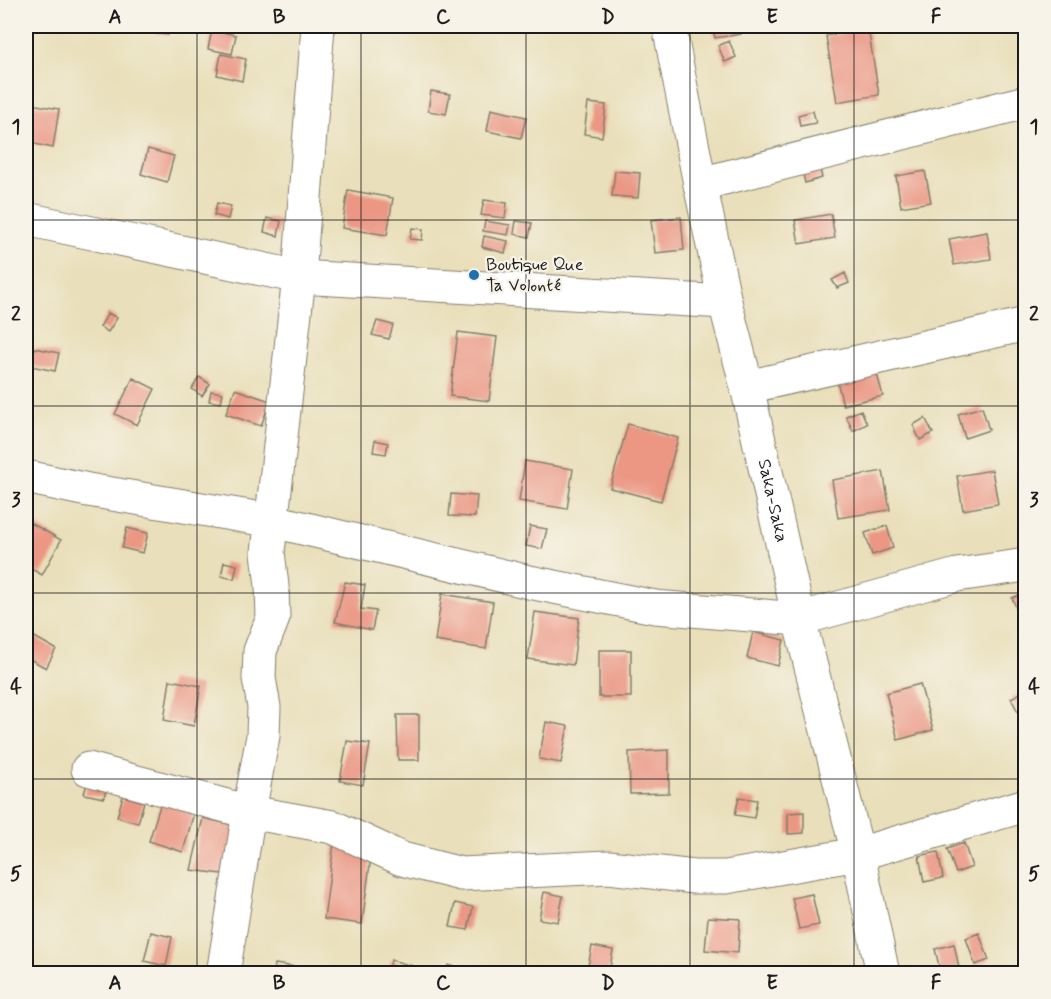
<svg xmlns="http://www.w3.org/2000/svg" width="1051" height="999" font-family="Mynerve,sans-serif">
  <rect width="100%" height="100%" fill="#f7f3e8"/>
  <filter id="ink" filterUnits="userSpaceOnUse"><feTurbulence type="fractalNoise" baseFrequency=".0167" numOctaves="2"/><feDisplacementMap in="SourceGraphic" scale="12" xChannelSelector="R" yChannelSelector="G"/><feConvolveMatrix kernelMatrix="1 2 1 2 8 2 1 2 1" color-interpolation-filters="sRGB"/></filter>
  <filter id="wash" filterUnits="userSpaceOnUse"><feTurbulence type="fractalNoise" baseFrequency=".008" numOctaves="4" result="noise"/><feDisplacementMap in="SourceGraphic" scale="24" xChannelSelector="R" yChannelSelector="G"/><feGaussianBlur stdDeviation="1.35" result="paint"/><feColorMatrix in="noise" values="0 0 0 0 0 0 0 0 0 0 0 0 0 0 0 0 0 1.4 0 .05"/><feComposite in="paint" operator="in"/></filter>
  <g filter="url(#wash)">
    <rect width="100%" height="100%" fill="#e9dfba"/>
    <g id="blocks">
      <path fill="#eb9784" d="M 155,26 L 169,26 L 168,35 L 154,33 Z
        M 712,26 L 740,26 L 741,34 L 715,38 Z
        M 945,26 L 969,26 L 970,28 L 947,34 Z
        M 868,28 L 879,95 L 837,102 L 826,36 Z
        M 212,30 L 236,35 L 232,54 L 208,49 Z
        M 729,41 L 736,57 L 725,62 L 718,46 Z
        M 221,54 L 246,59 L 242,81 L 217,75 Z
        M 431,91 L 450,94 L 446,114 L 428,111 Z
        M 26,103 L 59,109 L 53,148 L 26,142 Z
        M 588,103 L 606,105 L 602,137 L 584,134 Z
        M 491,109 L 526,117 L 521,138 L 487,131 Z
        M 813,111 L 816,123 L 800,126 L 798,115 Z
        M 148,149 L 174,156 L 167,182 L 141,174 Z
        M 818,161 L 822,178 L 805,183 L 801,165 Z
        M 615,171 L 640,173 L 638,198 L 612,196 Z
        M 925,171 L 931,202 L 901,207 L 896,176 Z
        M 348,190 L 393,198 L 387,235 L 342,228 Z
        M 484,200 L 507,203 L 505,218 L 481,215 Z
        M 217,203 L 231,206 L 228,219 L 214,215 Z
        M 831,214 L 835,238 L 799,244 L 795,220 Z
        M 681,217 L 684,250 L 655,253 L 651,220 Z
        M 267,218 L 281,221 L 278,236 L 264,232 Z
        M 485,221 L 510,225 L 508,235 L 483,231 Z
        M 516,221 L 532,223 L 529,237 L 514,234 Z
        M 412,228 L 423,229 L 422,240 L 410,239 Z
        M 987,232 L 991,259 L 954,265 L 949,239 Z
        M 484,236 L 508,241 L 505,253 L 482,247 Z
        M 845,273 L 849,283 L 837,288 L 832,280 Z
        M 108,313 L 117,318 L 108,332 L 100,327 Z
        M 377,321 L 393,325 L 389,339 L 372,335 Z
        M 458,332 L 497,337 L 489,401 L 450,396 Z
        M 35,348 L 59,353 L 55,371 L 31,366 Z
        M 875,367 L 883,396 L 843,405 L 836,377 Z
        M 199,377 L 210,384 L 202,396 L 192,389 Z
        M 133,378 L 155,389 L 137,425 L 115,414 Z
        M 235,389 L 270,401 L 261,426 L 226,414 Z
        M 211,391 L 223,393 L 221,403 L 209,401 Z
        M 982,407 L 989,430 L 965,438 L 958,414 Z
        M 861,410 L 867,424 L 853,431 L 846,416 Z
        M 925,418 L 933,433 L 920,440 L 913,425 Z
        M 628,424 L 678,438 L 661,501 L 610,488 Z
        M 375,440 L 388,443 L 386,454 L 373,452 Z
        M 525,461 L 573,469 L 567,509 L 519,501 Z
        M 992,470 L 998,504 L 963,510 L 957,476 Z
        M 883,471 L 890,510 L 838,518 L 832,480 Z
        M 451,494 L 477,496 L 475,517 L 449,516 Z
        M 31,523 L 61,540 L 42,575 L 26,566 L 26,533 Z
        M 530,526 L 547,529 L 542,549 L 526,546 Z
        M 887,526 L 893,548 L 872,555 L 865,533 Z
        M 127,528 L 148,533 L 143,553 L 122,548 Z
        M 224,562 L 237,565 L 234,579 L 221,576 Z
        M 345,582 L 365,585 L 361,609 L 376,611 L 372,630 L 335,622 Z
        M 442,594 L 493,602 L 486,649 L 435,641 Z
        M 1022,594 L 1026,605 L 1026,611 L 1019,614 L 1012,598 Z
        M 535,612 L 579,618 L 573,665 L 528,659 Z
        M 753,632 L 784,640 L 778,666 L 747,658 Z
        M 31,635 L 56,649 L 46,668 L 26,657 L 26,645 Z
        M 599,650 L 631,650 L 631,697 L 599,697 Z
        M 170,680 L 201,686 L 194,726 L 164,720 Z
        M 920,684 L 933,730 L 898,740 L 886,693 Z
        M 1026,690 L 1026,728 L 1011,698 Z
        M 397,715 L 419,715 L 419,760 L 398,760 Z
        M 546,722 L 568,726 L 561,763 L 539,759 Z
        M 347,741 L 370,744 L 363,785 L 340,781 Z
        M 669,750 L 669,793 L 630,794 L 629,752 Z
        M 89,776 L 108,781 L 104,798 L 84,794 Z
        M 123,796 L 144,802 L 138,823 L 117,817 Z
        M 739,797 L 757,800 L 754,818 L 735,815 Z
        M 162,799 L 195,809 L 183,852 L 149,841 Z
        M 804,812 L 804,833 L 788,834 L 788,813 Z
        M 203,818 L 237,826 L 222,874 L 191,870 Z
        M 334,843 L 372,849 L 362,924 L 324,919 Z
        M 964,843 L 972,867 L 956,873 L 947,849 Z
        M 938,852 L 943,878 L 924,882 L 919,856 Z
        M 544,892 L 563,896 L 558,922 L 539,919 Z
        M 812,894 L 819,925 L 799,929 L 792,898 Z
        M 455,903 L 473,907 L 468,930 L 450,927 Z
        M 708,917 L 740,919 L 738,953 L 705,950 Z
        M 151,932 L 172,937 L 166,966 L 144,961 Z
        M 979,933 L 989,960 L 975,965 L 966,938 Z
        M 954,944 L 960,972 L 941,974 L 935,949 Z
        M 592,946 L 613,950 L 609,974 L 587,971 Z
        M 391,960 L 413,966 L 411,974 L 388,974 Z
        M 275,964 L 295,967 L 294,974 L 273,974 Z
        M 448,965 L 480,973 L 480,974 L 446,974 Z"/>
    </g>
  </g>
  <g filter="url(#ink)">
    <use href="#blocks" fill-opacity="0" stroke="#827e6b" stroke-width="1.5"/>
    <g fill="none" stroke-linecap="round" stroke-linejoin="round">
      <g stroke="#827e6b" stroke-width="35">
        <g id="minor">
          <path id="s1" d="M 669,26 L 700,184 L 725,302 L 747,387 L 799,619 L 858,854 L 883,974"/>
          <path d="M 700,184 L 1026,102"/>
          <path d="M 26,219 L 299,277 L 725,302"/>
          <path d="M 747,387 L 1026,324"/>
          <path d="M 26,477 L 88,490 L 273,521 L 529,582 L 655,607 L 799,619 L 957,575 L 1026,565"/>
          <path d="M 88,769 L 249,812 L 333,827 L 402,859 L 461,874 L 609,867 L 694,877 L 726,877 L 858,854 L 1026,805"/>
          <path d="M 223,974 L 249,812 L 263,736 L 264,707 L 259,678 L 260,651 L 273,618 L 272,586 L 268,552 L 299,277 L 318,26"/>
        </g>
      </g>
      <use href="#minor" stroke="#fff" stroke-width="33"/>
    </g>
  </g>
  <path fill="none" stroke="#1c1c1c" stroke-width="1.5" stroke-opacity="0.55" d="M 197,26 L 197,974M 361,26 L 361,974M 526,26 L 526,974M 690,26 L 690,974M 854,26 L 854,974M 26,220 L 1026,220M 26,406 L 1026,406M 26,593 L 1026,593M 26,779 L 1026,779"/>
  <circle fill="#1f6fb2" stroke="#f7f3e8" stroke-width="2" cx="474" cy="275" r="6"/>
  <g text-anchor="middle" dominant-baseline="central" stroke-width="4.5" stroke-linejoin="round" paint-order="stroke">
    <g font-size="18" fill="#1c1c1c" stroke="#f7f3e8" text-anchor="start">
      <text x="486" y="265">Boutique Que<tspan x="486" dy="21">Ta Volonté</tspan></text>
    </g>
    <g font-size="18" fill="#1c1c1c" stroke="#f7f3e8">
      <text stroke="none"><textPath href="#s1" startOffset="486">Saka-Saka</textPath></text>
    </g>
  </g>
  <rect width="1051" height="999" fill="none" stroke="#f7f3e8" stroke-width="66"/>
  <rect x="33" y="33" width="985" height="933" fill="none" stroke="#1c1c1c" stroke-width="2"/>
  <g font-size="20" text-anchor="middle" font-weight="bold" fill="#1c1c1c">
    <text x="115" y="23">A</text>
    <text x="279" y="23">B</text>
    <text x="443" y="23">C</text>
    <text x="608" y="23">D</text>
    <text x="772" y="23">E</text>
    <text x="936" y="23">F</text>
    <text x="16" y="133">1</text>
    <text x="1034" y="133">1</text>
    <text x="16" y="320">2</text>
    <text x="1034" y="320">2</text>
    <text x="16" y="506">3</text>
    <text x="1034" y="506">3</text>
    <text x="16" y="693">4</text>
    <text x="1034" y="693">4</text>
    <text x="16" y="880">5</text>
    <text x="1034" y="880">5</text>
    <text x="115" y="989">A</text>
    <text x="279" y="989">B</text>
    <text x="443" y="989">C</text>
    <text x="608" y="989">D</text>
    <text x="772" y="989">E</text>
    <text x="936" y="989">F</text>
  </g>
</svg>
